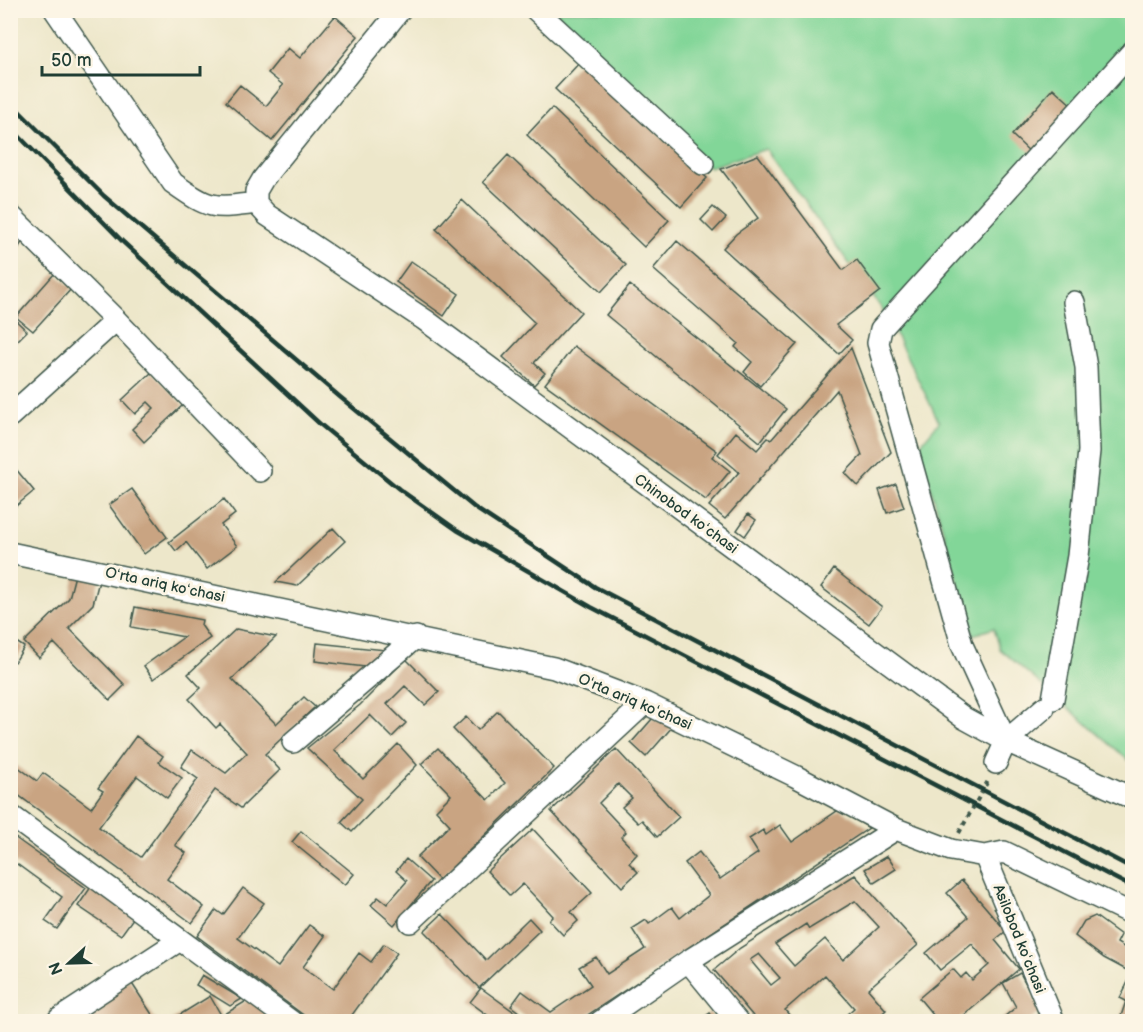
<svg xmlns="http://www.w3.org/2000/svg" width="1143" height="1032" font-family="'Balsamiq Sans',sans-serif">
  <rect width="100%" height="100%" fill="#fcf5e5"/>
  <filter id="ink" filterUnits="userSpaceOnUse"><feTurbulence type="fractalNoise" baseFrequency=".0167" numOctaves="2"/><feDisplacementMap in="SourceGraphic" scale="12" xChannelSelector="R" yChannelSelector="G"/><feConvolveMatrix kernelMatrix="1 2 1 2 8 2 1 2 1" color-interpolation-filters="sRGB"/></filter>
  <filter id="wash" filterUnits="userSpaceOnUse"><feTurbulence type="fractalNoise" baseFrequency=".008" numOctaves="4" result="noise"/><feDisplacementMap in="SourceGraphic" scale="24" xChannelSelector="R" yChannelSelector="G"/><feGaussianBlur stdDeviation="1.35" result="paint"/><feColorMatrix in="noise" values="0 0 0 0 0 0 0 0 0 0 0 0 0 0 0 0 0 1.4 0 .05"/><feComposite in="paint" operator="in"/></filter>
  <g filter="url(#wash)">
    <rect width="100%" height="100%" fill="#ede7ca"/>
    <path fill="#82d698" stroke="#508a66" stroke-width="1.5" d="M 555,11 L 1132,11 L 1132,763 L 1000,649 L 994,628 L 973,635 L 919,446 L 939,422 L 885,313 L 766,149 L 710,167 Z"/>
    <g id="blocks">
      <path fill="#c9a482" fill-rule="evenodd" d="M 335,16 L 358,36 L 272,141 L 226,102 L 240,85 L 266,106 L 283,85 L 268,73 L 288,48 L 300,58 Z
        M 581,61 L 707,178 L 681,207 L 555,89 Z
        M 1053,88 L 1074,107 L 1032,154 L 1012,135 Z
        M 552,108 L 669,220 L 644,247 L 527,135 Z
        M 508,155 L 626,265 L 601,292 L 483,182 Z
        M 758,155 L 843,270 L 857,260 L 880,291 L 836,325 L 852,340 L 839,354 L 723,248 L 736,234 L 758,218 L 721,169 Z
        M 462,200 L 581,312 L 534,363 L 545,373 L 534,385 L 503,357 L 535,323 L 436,229 Z
        M 713,207 L 726,218 L 713,232 L 701,220 Z
        M 10,226 L 26,236 L 10,261 Z
        M 677,241 L 797,344 L 760,386 L 744,372 L 752,362 L 735,347 L 738,343 L 653,269 Z
        M 411,261 L 459,294 L 444,316 L 396,282 Z
        M 55,273 L 72,288 L 33,331 L 16,317 Z
        M 630,285 L 786,409 L 760,442 L 606,315 Z
        M 10,315 L 27,331 L 10,348 Z
        M 574,346 L 717,451 L 712,457 L 730,471 L 706,500 L 545,384 Z
        M 851,348 L 891,452 L 858,486 L 845,473 L 862,455 L 837,390 L 725,519 L 709,506 L 739,472 L 718,454 L 736,432 L 757,450 L 768,438 L 771,440 Z
        M 152,372 L 183,405 L 144,442 L 132,429 L 154,408 L 148,402 L 135,414 L 122,400 Z
        M 10,462 L 34,491 L 10,511 Z
        M 896,484 L 904,507 L 887,513 L 879,490 Z
        M 132,489 L 167,537 L 144,554 L 109,505 Z
        M 224,499 L 235,514 L 221,525 L 237,546 L 207,569 L 186,542 L 176,551 L 169,542 Z
        M 748,514 L 756,520 L 745,536 L 737,530 Z
        M 333,528 L 345,541 L 297,586 L 276,582 Z
        M 834,569 L 882,607 L 869,624 L 821,587 Z
        M 75,575 L 99,581 L 93,604 L 69,628 L 125,685 L 110,700 L 54,643 L 39,658 L 24,642 L 69,598 Z
        M 135,607 L 202,620 L 201,625 L 210,638 L 153,679 L 144,666 L 184,637 L 131,627 Z
        M 236,629 L 276,637 L 232,679 L 276,724 L 304,697 L 315,707 L 265,754 L 280,770 L 241,808 L 215,790 L 175,845 L 186,853 L 167,879 L 204,907 L 192,923 L 10,789 L 10,761 L 37,781 L 43,773 L 91,808 L 103,791 L 98,788 L 136,736 L 163,756 L 159,762 L 182,778 L 167,798 L 137,776 L 99,827 L 141,857 L 198,779 L 181,767 L 192,750 L 226,773 L 247,753 L 220,724 L 216,728 L 189,699 L 201,688 L 188,674 Z
        M 10,638 L 24,647 L 15,662 L 10,659 Z
        M 317,643 L 386,650 L 365,667 L 315,661 Z
        M 406,659 L 439,692 L 425,705 L 405,686 L 387,704 L 406,723 L 392,737 L 370,715 L 334,750 L 363,779 L 398,744 L 417,765 L 352,832 L 341,822 L 362,799 L 307,748 L 360,705 Z
        M 498,711 L 554,768 L 439,880 L 417,857 L 450,825 L 436,810 L 451,795 L 421,764 L 438,748 L 488,800 L 505,783 L 453,729 L 466,717 L 478,730 Z
        M 653,718 L 673,726 L 646,757 L 631,743 Z
        M 616,749 L 679,817 L 657,837 L 642,820 L 638,823 L 622,807 L 632,798 L 618,784 L 599,803 L 626,832 L 621,837 L 637,854 L 629,863 L 638,872 L 622,887 L 551,811 Z
        M 840,809 L 869,828 L 577,1022 L 532,1022 L 511,1006 L 522,991 L 551,1012 L 591,985 L 579,967 L 596,957 L 607,974 L 645,949 L 632,929 L 646,920 L 649,924 L 672,907 L 680,918 L 709,895 L 685,863 L 699,852 L 720,879 L 758,853 L 749,839 L 763,830 L 766,835 L 780,825 L 792,842 Z
        M 533,829 L 592,893 L 571,912 L 578,921 L 563,935 L 549,920 L 553,916 L 523,884 L 510,896 L 487,871 Z
        M 301,831 L 354,874 L 345,885 L 292,842 Z
        M 14,837 L 86,888 L 57,929 L 45,921 L 62,897 L 14,862 L 10,867 L 10,842 Z
        M 887,856 L 896,869 L 874,883 L 865,869 Z
        M 406,859 L 431,881 L 394,925 L 371,905 L 378,897 L 387,904 L 407,881 L 396,871 Z
        M 855,875 L 918,945 L 868,989 L 886,1010 L 873,1022 L 838,1022 L 854,1008 L 825,975 L 785,1010 L 795,1022 L 758,1022 L 714,970 L 740,948 ZM 855,901 L 879,927 L 843,960 L 825,939 L 794,966 L 775,944 L 806,924 L 809,929 ZM 759,954 L 780,978 L 771,985 L 750,960 Z
        M 962,880 L 1006,931 L 995,940 L 1019,969 L 956,1022 L 939,1022 L 919,998 L 953,969 L 961,978 L 966,973 L 972,980 L 989,965 L 972,944 L 940,970 L 926,953 L 968,917 L 947,893 Z
        M 91,887 L 134,917 L 121,935 L 78,906 Z
        M 243,888 L 264,903 L 238,938 L 278,967 L 309,925 L 325,936 L 303,967 L 333,989 L 359,953 L 371,962 L 384,944 L 397,953 L 349,1019 L 353,1022 L 313,1022 L 197,936 L 216,910 L 223,915 Z
        M 442,914 L 486,960 L 529,918 L 540,930 L 479,988 L 424,931 Z
        M 1095,916 L 1121,935 L 1117,943 L 1132,952 L 1132,973 L 1104,958 L 1075,936 L 1084,921 Z
        M 1020,973 L 1041,1012 L 1028,1022 L 998,1022 L 1016,1007 L 1003,983 Z
        M 1132,974 L 1132,1022 L 1119,1022 L 1126,1001 L 1120,998 Z
        M 202,975 L 242,999 L 230,1006 L 196,985 Z
        M 129,979 L 157,1022 L 82,1022 L 76,1013 Z
        M 481,988 L 517,1014 L 511,1022 L 497,1022 L 470,1002 Z
        M 210,996 L 225,1022 L 168,1022 Z
        M 253,997 L 281,1022 L 230,1022 L 225,1014 Z
        M 710,1013 L 716,1022 L 697,1022 Z"/>
    </g>
  </g>
  <g filter="url(#ink)">
    <use href="#blocks" fill-opacity="0" stroke="#3e564a" stroke-width="1.5"/>
    <g fill="none" stroke-linecap="round" stroke-linejoin="round">
      <g stroke="#3e564a" stroke-width="24">
        <path id="minor" d="M 55,10 L 173,183 C 210,209 212,209 256,203
          M 536,10 L 703,164
          M 256,203 L 267,215 L 425,320 L 964,718 L 1006,741 L 1132,798
          M 256,203 L 256,191 L 263,179 L 400,10
          M 10,215 L 116,320 L 260,471
          M 10,416 L 116,320
          M 10,553 L 554,668 L 645,703 L 795,776 L 896,829 L 951,850 L 985,856 L 1054,1022
          M 1053,699 L 1078,556 L 1089,451 L 1086,367 L 1074,302
          M 1006,741 L 962,645 L 878,343 L 881,329 L 1132,52
          M 293,742 L 416,637
          M 996,763 L 1006,741 L 1044,708
          M 10,815 L 292,1022
          M 985,856 L 1004,852 L 1132,914
          M 410,922 L 645,703
          M 688,961 L 738,1022
          M 61,1022 L 59,1019 L 180,940
          M 600,1022 L 688,961 L 896,829"/>
      </g>
      <path stroke="#3e564a" stroke-width="4" stroke-dasharray="4.5 4.5" stroke-linecap="butt" d="M 959,833 L 989,779"/>
      <use href="#minor" stroke="#fff" stroke-width="21"/>
      <path stroke="#1f3d34" stroke-width="4.5" d="M 10,102 L 104,196 L 340,397 L 475,508 L 595,587 L 1132,868
        M 10,127 L 123,242 L 321,425 L 399,489 L 457,530 L 591,607 L 1132,887"/>
    </g>
  </g>
  <g text-anchor="middle" dominant-baseline="central" stroke-width="6" stroke-linejoin="round" paint-order="stroke">
    <g font-size="15" fill="#1f3d34" stroke="#fcf5e5">
      <text transform="translate(686 514) rotate(36)">Chinobod koʻchasi</text>
      <text transform="translate(165 585) rotate(12)">Oʻrta ariq koʻchasi</text>
      <text transform="translate(635 702) rotate(23)">Oʻrta ariq koʻchasi</text>
      <text transform="translate(1019 939) rotate(68)">Asilobod koʻchasi</text>
    </g>
  </g>
  <rect width="1143" height="1032" fill="none" stroke="#fcf5e5" stroke-width="36"/>
  <g transform="translate(69 963) rotate(248)" stroke="#fcf5e5" stroke-width="4.5" paint-order="stroke">
  <path d="M0-4.5L10 22L0 15L-10 22Z" fill="#1f3d34"/>
  <text y="-9" font-size="16" font-weight="bold" text-anchor="middle" fill="#1f3d34">N</text>
  </g>
  <path d="M42 66v9h158v-9" fill="none" stroke="#1f3d34" stroke-width="3"/>
  <text x="51" y="66" font-size="18" fill="#1f3d34" stroke="#fcf5e5" stroke-width="4.5" paint-order="stroke">50 m</text>
</svg>
